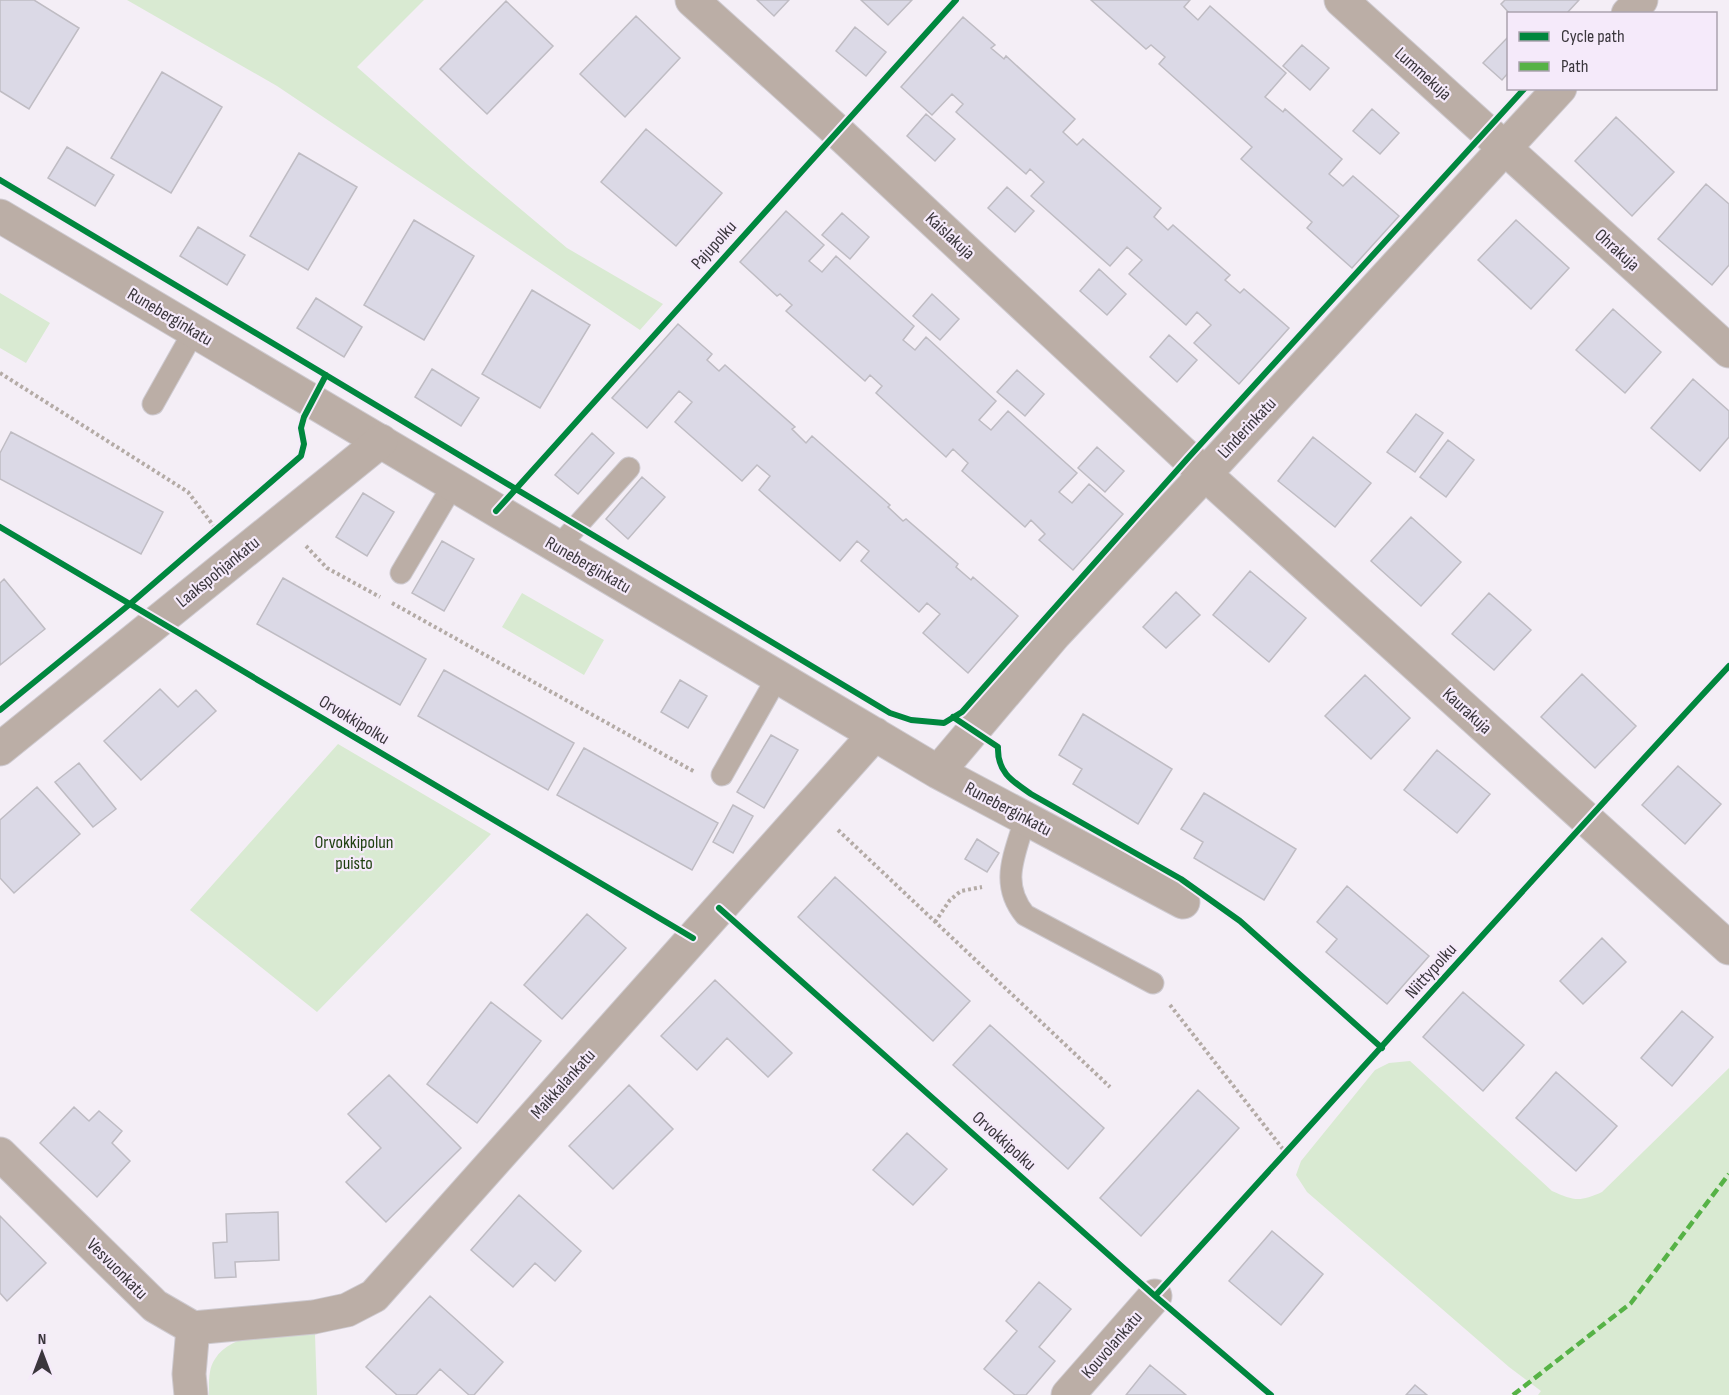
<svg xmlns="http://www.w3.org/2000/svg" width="1729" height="1395" font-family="'Sofia Sans Condensed',sans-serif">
  <rect width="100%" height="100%" fill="#f4eef6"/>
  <path fill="#d9ead2" d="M 127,0 L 424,0 L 357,67 L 468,165 L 567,248 L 663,304 L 640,330 L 277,86 Z
    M 0,293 L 50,323 L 26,363 L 0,348 Z
    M 522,593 L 604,640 L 584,675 L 502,627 Z
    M 338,744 L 491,834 L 317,1012 L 190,910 Z
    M 1410,1061 L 1552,1191 C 1574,1201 1580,1202 1602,1192 L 1729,1068 L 1729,1395 L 1538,1395 L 1541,1391 L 1509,1367 L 1307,1192 L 1296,1175 L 1301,1161 L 1375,1070 L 1389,1063 Z
    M 315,1334 L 317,1395 L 209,1395 C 209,1383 208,1369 215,1359 C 234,1329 284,1336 315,1334 Z"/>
  <path fill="#dbd9e6" stroke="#bfbcc3" stroke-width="1.5" d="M 0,0 L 34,0 L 79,28 L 29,109 L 0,91 Z
    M 757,0 L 789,0 L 774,16 Z
    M 861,0 L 912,0 L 888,25 Z
    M 1091,0 L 1190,0 L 1184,7 L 1198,20 L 1210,6 L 1286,73 L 1265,97 L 1283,112 L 1285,109 L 1342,159 L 1329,174 L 1343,186 L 1353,176 L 1399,216 L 1352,268 L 1307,228 L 1312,222 L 1241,159 L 1252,147 L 1159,64 L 1165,57 L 1151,45 L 1146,49 Z
    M 1505,0 L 1579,0 L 1566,14 L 1510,14 L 1501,4 Z
    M 506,1 L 553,46 L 487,114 L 440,69 Z
    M 636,16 L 680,58 L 625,117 L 580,74 Z
    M 963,17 L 995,45 L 991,48 L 1004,59 L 1006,56 L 1075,119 L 1063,132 L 1077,145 L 1083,139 L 1161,208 L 1154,217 L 1168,230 L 1173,225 L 1230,275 L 1225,280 L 1240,293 L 1244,289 L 1289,328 L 1239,384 L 1194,343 L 1211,325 L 1197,312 L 1186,325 L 1129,274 L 1142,260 L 1127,247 L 1110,266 L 1031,196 L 1044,182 L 1030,169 L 1026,174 L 956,112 L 963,104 L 952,94 L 932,115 L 901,87 Z
    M 855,27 L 886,52 L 866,76 L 836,51 Z
    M 1508,37 L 1508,73 L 1502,80 L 1483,63 Z
    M 1302,45 L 1329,68 L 1310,90 L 1283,66 Z
    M 162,72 L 222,107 L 171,193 L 111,158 Z
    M 1372,109 L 1399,133 L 1380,154 L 1353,131 Z
    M 926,114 L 955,139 L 935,161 L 907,136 Z
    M 1616,117 L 1674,172 L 1632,216 L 1575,161 Z
    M 646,129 L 722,193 L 676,246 L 601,182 Z
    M 67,147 L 114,175 L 95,206 L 48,178 Z
    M 299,153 L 357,187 L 308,270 L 250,236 Z
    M 1706,184 L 1729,204 L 1729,265 L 1712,285 L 1658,239 Z
    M 1007,187 L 1034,211 L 1015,232 L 988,208 Z
    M 786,211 L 824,245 L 809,261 L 822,272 L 836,256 L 914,326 L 903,340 L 915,350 L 926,337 L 996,401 L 979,420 L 991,430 L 1008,411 L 1077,473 L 1059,492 L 1072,503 L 1089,484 L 1123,514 L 1073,570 L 1039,540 L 1045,534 L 1031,520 L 1025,527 L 962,471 L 968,463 L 953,449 L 946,457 L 876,393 L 882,386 L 870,375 L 865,381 L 786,311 L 792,305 L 780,294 L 777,296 L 740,262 Z
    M 842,213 L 869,237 L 850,259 L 822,235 Z
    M 414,220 L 474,256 L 424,340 L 364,305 Z
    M 1516,220 L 1569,268 L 1531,309 L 1478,260 Z
    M 198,227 L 245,255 L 227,285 L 180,256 Z
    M 1099,269 L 1126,294 L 1107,315 L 1080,291 Z
    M 532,290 L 590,325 L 540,408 L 482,374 Z
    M 932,294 L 959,319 L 940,340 L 913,316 Z
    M 316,298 L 362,327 L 344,357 L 297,328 Z
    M 1613,309 L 1661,352 L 1625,393 L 1576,350 Z
    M 678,324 L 712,354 L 707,360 L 719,371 L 725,365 L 795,427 L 792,429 L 806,443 L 812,436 L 890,505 L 888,507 L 903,521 L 906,519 L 958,564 L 956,567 L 971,580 L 973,577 L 1018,616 L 968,673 L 923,633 L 940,614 L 927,603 L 919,612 L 861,561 L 869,551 L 857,541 L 840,561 L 759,490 L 770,476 L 757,465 L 742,481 L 675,422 L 692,402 L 679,391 L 647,428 L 612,398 Z
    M 1169,335 L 1197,360 L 1177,382 L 1150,357 Z
    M 432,369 L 479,398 L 461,426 L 415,397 Z
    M 1017,370 L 1044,394 L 1025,416 L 997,392 Z
    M 1693,379 L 1729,411 L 1729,437 L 1700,471 L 1651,428 Z
    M 1416,414 L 1443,433 L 1415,472 L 1387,452 Z
    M 11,432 L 163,512 L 141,554 L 0,479 L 0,453 Z
    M 592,433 L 614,453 L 578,494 L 555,475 Z
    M 1313,437 L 1371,483 L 1335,527 L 1278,481 Z
    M 1448,440 L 1474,460 L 1446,497 L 1420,477 Z
    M 1097,447 L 1124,471 L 1105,492 L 1078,468 Z
    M 642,477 L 665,497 L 628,539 L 606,519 Z
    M 363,493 L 394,512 L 367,556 L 336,537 Z
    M 1411,517 L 1461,562 L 1421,606 L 1371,561 Z
    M 442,541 L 474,559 L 444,611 L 412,593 Z
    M 1250,571 L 1306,618 L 1269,662 L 1213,615 Z
    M 283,578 L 426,659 L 400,705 L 257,624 Z
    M 4,579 L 45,629 L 0,665 L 0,583 Z
    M 1176,592 L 1200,615 L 1166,648 L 1143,627 Z
    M 1489,593 L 1531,630 L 1494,670 L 1452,634 Z
    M 444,670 L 574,743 L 548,790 L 418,716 Z
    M 1582,674 L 1636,726 L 1595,768 L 1541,717 Z
    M 1365,675 L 1410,718 L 1371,759 L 1325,716 Z
    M 680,680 L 707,696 L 688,728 L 661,712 Z
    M 160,689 L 178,707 L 196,690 L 216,711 L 141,780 L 104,741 Z
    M 1083,714 L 1172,769 L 1138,824 L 1073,784 L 1082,769 L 1059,755 Z
    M 771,735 L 798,750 L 764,808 L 737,792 Z
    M 584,748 L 718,823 L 692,870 L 557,795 Z
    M 1437,750 L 1490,794 L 1457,833 L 1404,790 Z
    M 79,763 L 116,809 L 93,827 L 55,782 Z
    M 1678,766 L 1721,804 L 1685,844 L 1642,805 Z
    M 37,787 L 80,834 L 14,893 L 0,878 L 0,820 Z
    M 1204,793 L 1296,849 L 1264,900 L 1194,858 L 1203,842 L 1181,829 Z
    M 733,805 L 753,816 L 733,853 L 713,842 Z
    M 977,839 L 999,853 L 987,872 L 965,859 Z
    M 835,877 L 970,1001 L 933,1041 L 798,917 Z
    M 1347,886 L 1429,956 L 1387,1004 L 1326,952 L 1337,939 L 1317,922 Z
    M 587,914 L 626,948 L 562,1019 L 524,985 Z
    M 1602,938 L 1626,962 L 1583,1004 L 1560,981 Z
    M 715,980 L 792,1053 L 768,1077 L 727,1038 L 697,1070 L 661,1036 Z
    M 1463,992 L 1524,1045 L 1483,1091 L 1423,1037 Z
    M 491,1002 L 541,1041 L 477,1123 L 427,1084 Z
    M 1682,1011 L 1713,1037 L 1672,1086 L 1641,1058 Z
    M 990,1025 L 1104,1128 L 1068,1169 L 953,1065 Z
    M 1556,1072 L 1617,1126 L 1576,1171 L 1516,1118 Z
    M 389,1075 L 461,1148 L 386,1222 L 346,1182 L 381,1148 L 348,1114 Z
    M 629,1085 L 673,1129 L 613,1189 L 569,1146 Z
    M 1198,1090 L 1239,1128 L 1141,1236 L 1100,1198 Z
    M 74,1107 L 89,1121 L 99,1111 L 122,1131 L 112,1143 L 130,1161 L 97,1197 L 40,1143 Z
    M 907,1133 L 947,1169 L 913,1205 L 873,1170 Z
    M 519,1195 L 581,1251 L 555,1281 L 535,1263 L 513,1287 L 471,1250 Z
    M 278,1212 L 279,1260 L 235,1262 L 236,1277 L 215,1278 L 213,1243 L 227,1242 L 226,1214 Z
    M 0,1216 L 46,1263 L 7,1301 L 0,1293 Z
    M 1272,1231 L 1323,1274 L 1281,1325 L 1229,1281 Z
    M 1039,1282 L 1071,1309 L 1039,1347 L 1055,1361 L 1026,1395 L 1015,1395 L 984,1369 L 1017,1331 L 1006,1321 Z
    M 430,1296 L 503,1362 L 474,1395 L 469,1395 L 440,1369 L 416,1395 L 397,1395 L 366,1367 Z
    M 1150,1365 L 1186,1395 L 1126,1395 Z
    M 1415,1385 L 1427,1395 L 1406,1395 Z"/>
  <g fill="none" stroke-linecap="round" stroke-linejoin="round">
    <g stroke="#cecad0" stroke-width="23">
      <path id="service" d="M 153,404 L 194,331
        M 558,547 L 629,468
        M 401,573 L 453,485
        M 722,775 L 778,676
        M 1025,819 C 1015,855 999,883 1025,915 L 1153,983"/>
    </g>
    <g stroke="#cecad0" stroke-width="35">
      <path id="minor" d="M 692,0 L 837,131 L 1205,474 L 1729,948
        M 1341,0 L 1729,351
        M 1628,14 L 1641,0
        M 0,216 L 938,772 L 1183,902
        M 938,772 L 1054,635 L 1205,474 L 1560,88
        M 0,1154 L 155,1306 L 193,1328 L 189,1374 L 191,1395
        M 193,1328 L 314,1317 L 347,1310 L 374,1296 L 875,734
        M 1068,1395 L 1155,1296"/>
    </g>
    <g stroke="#cecad0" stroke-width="35">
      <path id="tertiary" d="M 0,749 L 381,441"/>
    </g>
    <path stroke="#b4aba6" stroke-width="4" stroke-dasharray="3 3" stroke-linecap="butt" d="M 0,373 L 188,492 L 216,529
      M 306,546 L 327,568 L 380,597
      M 392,603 L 695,772
      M 838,830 L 1110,1087
      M 935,922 L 950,900 L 961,891 L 982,887
      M 1170,1005 L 1286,1153"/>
    <use href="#service" stroke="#bbaea6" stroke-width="21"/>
    <use href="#minor" stroke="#bbaea6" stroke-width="33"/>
    <use href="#tertiary" stroke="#bbaea6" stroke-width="33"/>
    <path stroke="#56b246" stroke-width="4.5" stroke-dasharray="9 4.5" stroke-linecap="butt" d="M 1513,1395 L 1631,1303 L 1729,1174"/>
    <g stroke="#f5eafa" stroke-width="10">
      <path id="cycleway" d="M 0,180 L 890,713 L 911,720 L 944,723 L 962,712 L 1188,458 L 1525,88
        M 496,511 L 956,0
        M 0,527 L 693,938
        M 0,710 L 130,604 L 301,456 L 304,444 L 301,428 L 304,417 L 326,375
        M 953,717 L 998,747 C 997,772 1012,781 1031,794 L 1181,879 L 1240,921 L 1382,1048
        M 719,908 L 1155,1296 L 1271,1395
        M 1155,1296 C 1347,1086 1536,874 1729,666"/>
    </g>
    <use href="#cycleway" stroke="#00873e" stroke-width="6"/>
  </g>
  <g text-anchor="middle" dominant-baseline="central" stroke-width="4.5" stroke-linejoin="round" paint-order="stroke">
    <g font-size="18" fill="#3a363c" stroke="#f5eafa">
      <text transform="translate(1423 74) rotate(42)">Lummekuja</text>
      <text transform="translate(950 236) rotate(43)">Kaislakuja</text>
      <text transform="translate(714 245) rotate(-48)">Pajupolku</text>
      <text transform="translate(1617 250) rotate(42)">Ohrakuja</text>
      <text transform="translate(170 317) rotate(31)">Runeberginkatu</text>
      <text transform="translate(1247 428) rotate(-47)">Linderinkatu</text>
      <text transform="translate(588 565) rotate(30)">Runeberginkatu</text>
      <text transform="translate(218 572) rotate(-39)">Laakspohjankatu</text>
      <text transform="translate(1467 711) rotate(42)">Kaurakuja</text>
      <text transform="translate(354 720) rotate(31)">Orvokkipolku</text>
      <text transform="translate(1008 809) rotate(28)">Runeberginkatu</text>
      <text transform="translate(1431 971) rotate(-48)">Niittypolku</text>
      <text transform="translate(563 1084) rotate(-48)">Maikkalankatu</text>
      <text transform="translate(1004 1141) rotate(42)">Orvokkipolku</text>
      <text transform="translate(117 1269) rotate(45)">Vesvuonkatu</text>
      <text transform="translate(1112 1345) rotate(-49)">Kouvolankatu</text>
    </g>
    <g font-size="18" fill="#1d3e0d" stroke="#f5eafa">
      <text x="354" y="842">Orvokkipolun<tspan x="354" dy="21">puisto</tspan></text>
    </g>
  </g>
  <rect x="1507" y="12" width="210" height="78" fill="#f5eafa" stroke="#aaa2ae" stroke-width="1.5"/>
  <rect x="1519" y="32" width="30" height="9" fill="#00873e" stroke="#aaa2ae" stroke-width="1.5"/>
  <text x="1561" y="42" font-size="18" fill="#3a363c">Cycle path</text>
  <rect x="1519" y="62" width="30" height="9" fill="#56b246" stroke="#aaa2ae" stroke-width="1.5"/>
  <text x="1561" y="72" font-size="18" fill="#3a363c">Path</text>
  <g transform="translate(42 1353)" stroke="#f5eafa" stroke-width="4.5" paint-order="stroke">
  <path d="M0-4.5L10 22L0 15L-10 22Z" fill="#3a363c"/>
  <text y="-9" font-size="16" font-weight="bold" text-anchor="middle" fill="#3a363c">N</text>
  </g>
</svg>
